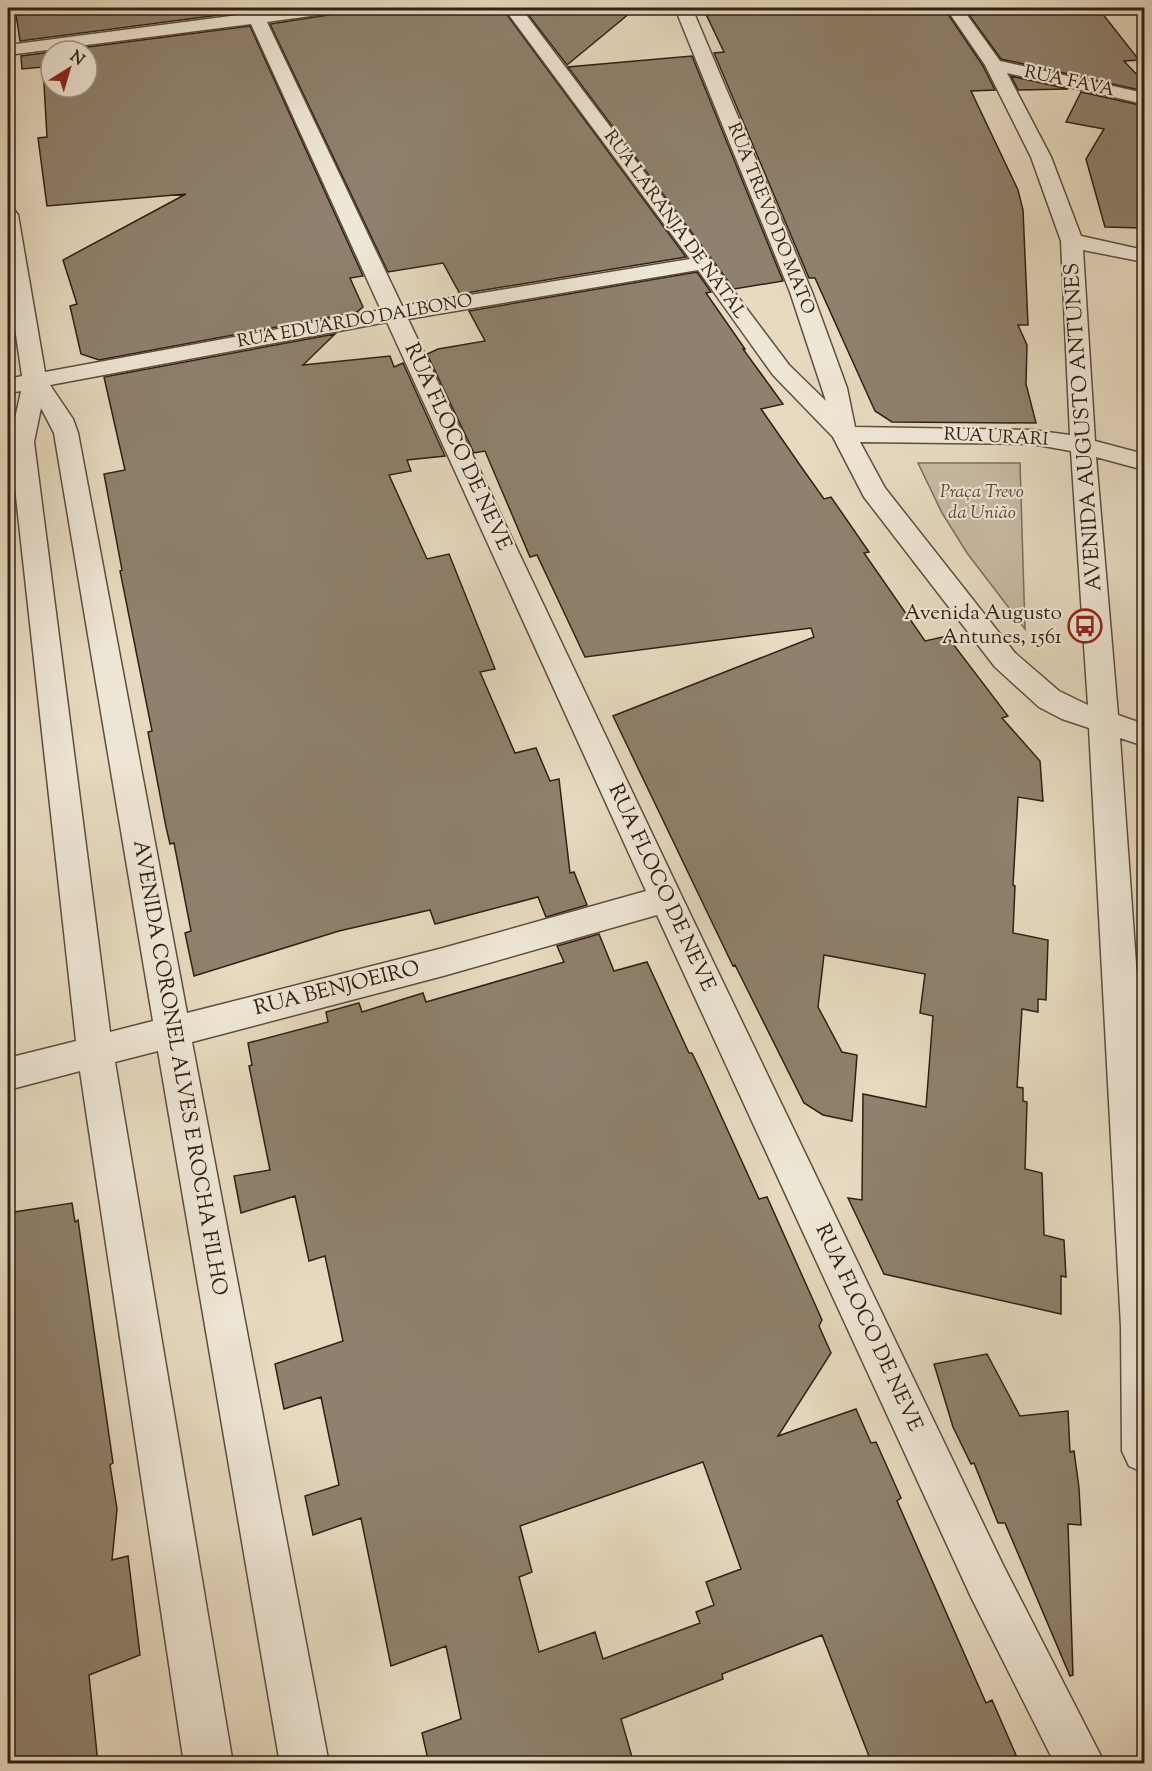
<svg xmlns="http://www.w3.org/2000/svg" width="1152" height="1771" font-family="'Sorts Mill Goudy',serif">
  <rect width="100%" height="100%" fill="#e7dac0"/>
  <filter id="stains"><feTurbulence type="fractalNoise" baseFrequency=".00333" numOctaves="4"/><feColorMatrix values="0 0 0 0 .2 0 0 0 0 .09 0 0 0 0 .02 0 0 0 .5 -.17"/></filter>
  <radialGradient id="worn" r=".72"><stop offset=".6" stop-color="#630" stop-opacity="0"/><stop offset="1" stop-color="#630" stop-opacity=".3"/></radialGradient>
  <path fill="#c8baa3" stroke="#7c6d5c" stroke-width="1.5" d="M 918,463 L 1020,463 L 1025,629 L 967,553 L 942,513 Z"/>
  <path fill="#8f816d" stroke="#2f2014" stroke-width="1.5" fill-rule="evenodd" d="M 15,8 L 241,8 L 243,12 L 20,41 Z
    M 373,8 L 502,8 L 686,257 L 460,294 L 443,263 L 388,272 L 270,24 Z
    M 523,8 L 636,8 L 567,65 Z
    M 703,8 L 944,8 L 983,66 L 995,90 L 971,91 L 1018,190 L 1023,210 L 1028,325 L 1018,325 L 1027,345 L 1026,384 L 1036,423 L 892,422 L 875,411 L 815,278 L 809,278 L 714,53 L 724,52 Z
    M 964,8 L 1098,8 L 1139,60 L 1124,61 L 1138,76 L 1144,66 L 1144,91 L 1001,59 Z
    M 250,26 L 363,276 L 350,278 L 363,307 L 357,312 L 99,360 L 81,354 L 70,306 L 77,304 L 63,260 L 186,194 L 47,206 L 38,138 L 47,137 L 43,67 L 22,69 L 21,56 L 51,52 L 51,87 L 87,87 L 87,51 L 57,51 Z
    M 692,56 L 783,281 L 734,289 L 568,67 Z
    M 1011,76 L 1068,89 L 1018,90 Z
    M 1081,92 L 1144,106 L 1144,136 L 1141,139 L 1144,145 L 1144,228 L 1105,227 L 1086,159 L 1104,129 L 1066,122 Z
    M 697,272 L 711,292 L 706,293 L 745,349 L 743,349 L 783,404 L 761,409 L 802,468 L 824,499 L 831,497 L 869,552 L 864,553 L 925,641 L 947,636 L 1008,716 L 1002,718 L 1040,761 L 1043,801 L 1018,797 L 1013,885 L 1015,886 L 1013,933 L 1048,940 L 1046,1000 L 1038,999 L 1038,1012 L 1022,1009 L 1017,1087 L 1023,1088 L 1023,1101 L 1027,1102 L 1025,1169 L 1042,1173 L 1044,1235 L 1064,1240 L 1066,1277 L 1061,1276 L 1061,1314 L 884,1274 L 848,1198 L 862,1200 L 863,1094 L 926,1107 L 933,1016 L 920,1013 L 925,974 L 824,955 L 818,1007 L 842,1052 L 857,1055 L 852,1121 L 823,1115 L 804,1103 L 735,965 L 733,966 L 613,716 L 814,637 L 811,628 L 585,657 L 537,555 L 530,557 L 485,451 L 474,453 L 427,354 L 438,349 L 485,341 L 469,311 Z
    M 335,334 L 303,365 L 390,356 L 394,367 L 403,363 L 445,456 L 407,460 L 411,471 L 389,475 L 427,559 L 449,554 L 495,669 L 480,672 L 515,753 L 536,748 L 550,781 L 559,779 L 570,873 L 574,872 L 587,905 L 546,917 L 538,897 L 435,924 L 430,910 L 339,931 L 194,976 L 185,933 L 191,931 L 174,843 L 170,844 L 166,827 L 148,732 L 152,731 L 120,571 L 122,570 L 104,474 L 125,470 L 104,377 Z
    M 599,934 L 614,971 L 647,962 L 689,1053 L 692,1053 L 703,1076 L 759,1199 L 767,1197 L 822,1320 L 819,1326 L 831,1353 L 778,1436 L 856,1409 L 871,1443 L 876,1442 L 901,1498 L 897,1501 L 986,1703 L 992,1700 L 1016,1755 L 995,1764 L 872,1764 L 822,1635 L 722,1674 L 723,1679 L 621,1719 L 634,1764 L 429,1764 L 422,1733 L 461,1719 L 446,1646 L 391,1666 L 361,1518 L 313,1535 L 305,1496 L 339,1485 L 321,1397 L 284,1409 L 275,1364 L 343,1341 L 325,1256 L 309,1261 L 295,1196 L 241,1213 L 234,1176 L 270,1170 L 249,1066 L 252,1065 L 248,1043 L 328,1022 L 326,1012 L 359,1003 L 362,1012 L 423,993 L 426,1002 L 564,962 L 557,946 ZM 703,1462 L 741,1569 L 706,1582 L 714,1605 L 696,1612 L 700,1623 L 603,1659 L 595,1632 L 539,1652 L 519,1577 L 532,1572 L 520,1526 Z
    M 72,1203 L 75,1222 L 78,1220 L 113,1463 L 110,1465 L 117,1509 L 112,1560 L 128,1556 L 140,1655 L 89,1675 L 98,1764 L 8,1764 L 8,1213 Z
    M 987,1354 L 1020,1416 L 1068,1411 L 1070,1452 L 1074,1451 L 1079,1488 L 1081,1525 L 1068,1524 L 1073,1675 L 1070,1676 L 1005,1523 L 998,1523 L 974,1463 L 971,1464 L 953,1427 L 934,1364 Z"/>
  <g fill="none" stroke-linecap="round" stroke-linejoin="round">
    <g stroke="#5d4e3f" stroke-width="3">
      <path id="minor" d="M 243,8 L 260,8 L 262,12 L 296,8 L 341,8 L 338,12 L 332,13 L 267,22 L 402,306 L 690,259 L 504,8 L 521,8 L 789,365 L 826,401 L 790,292 L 675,8 L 692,8 L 812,292 L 847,388 L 855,427 L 1032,430 L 1070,435 L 1061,241 L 1031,157 L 985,65 L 946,8 L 962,8 L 1000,61 L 1144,93 L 1144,104 L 1007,73 L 1051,157 L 1081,236 L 1144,250 L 1144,262 L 1083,250 L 1095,441 L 1144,454 L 1144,470 L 1096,457 L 1118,715 L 1144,724 L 1144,746 L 1120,738 L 1144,1077 L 1144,1473 L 1129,1466 L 1122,1451 L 1121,1327 L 1089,728 L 1062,719 L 1039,707 L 995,667 L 864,497 L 833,437 L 773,375 L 698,270 L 408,319 L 683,899 L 1003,1565 L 1105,1764 L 1055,1764 L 971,1597 L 657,915 L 443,976 L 192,1042 L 329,1764 L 280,1764 L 158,1051 L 115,1062 L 233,1764 L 184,1764 L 80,1071 L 8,1090 L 8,1058 L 76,1041 L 10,442 L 21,391 L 8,393 L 8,379 L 22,376 L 8,280 L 8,209 L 15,211 L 18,215 L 45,372 L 381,310 L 251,24 L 8,55 L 8,45 L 246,14 ZM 387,322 L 646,891 L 443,948 L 187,1013 L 78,433 L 73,419 L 50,385 ZM 41,408 L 54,433 L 153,1021 L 110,1032 L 34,442 ZM 860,442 L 1032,444 L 1071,451 L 1088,705 L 1059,691 L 1015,653 L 885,488 Z"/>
    </g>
    <use href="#minor" fill="#efe7d6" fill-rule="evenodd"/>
  </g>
  <defs>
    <g id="bus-ring" transform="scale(1.725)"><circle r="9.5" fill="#efe7d6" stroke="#8f2418" stroke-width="1.5"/><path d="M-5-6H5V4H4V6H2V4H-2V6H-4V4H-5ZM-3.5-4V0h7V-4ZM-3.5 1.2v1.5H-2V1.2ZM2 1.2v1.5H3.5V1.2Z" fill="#8f2418"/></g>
  </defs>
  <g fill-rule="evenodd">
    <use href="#bus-ring" x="1085" y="626"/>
  </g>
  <g text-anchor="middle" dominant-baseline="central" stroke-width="4.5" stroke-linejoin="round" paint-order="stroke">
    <g font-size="18" fill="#2f2014" stroke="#efe7d6">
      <text transform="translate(1069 82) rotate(12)">RUA FAVA</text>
      <text transform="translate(770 219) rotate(68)">RUA TREVO DO MATO</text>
      <text transform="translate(674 225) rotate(54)">RUA LARANJA DE NATAL</text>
      <text transform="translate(355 322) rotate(-10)">RUA EDUARDO DALBONO</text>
      <text transform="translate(996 438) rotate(3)">RUA URARI</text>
    </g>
    <g font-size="18" font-style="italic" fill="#554638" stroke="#efe7d6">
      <text x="982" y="493">Praça Trevo<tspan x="982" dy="21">da União</tspan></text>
    </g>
    <g font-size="21" fill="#2f2014" stroke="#efe7d6">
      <text transform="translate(1084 427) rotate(-94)">AVENIDA AUGUSTO ANTUNES</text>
      <text transform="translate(457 447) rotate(65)">RUA FLOCO DE NEVE</text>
      <text transform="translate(661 888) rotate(65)">RUA FLOCO DE NEVE</text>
      <text transform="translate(337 989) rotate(-14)">RUA BENJOEIRO</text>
      <text transform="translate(179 1068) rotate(80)">AVENIDA CORONEL ALVES E ROCHA FILHO</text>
      <text transform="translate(868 1328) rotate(65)">RUA FLOCO DE NEVE</text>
    </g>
    <g font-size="21" fill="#2f2014" stroke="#efe7d6" text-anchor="end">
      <text x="1062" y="614">Avenida Augusto<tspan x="1062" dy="24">Antunes, 1561</tspan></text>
    </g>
  </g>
  <rect width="1152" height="1771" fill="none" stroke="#e7dac0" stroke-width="30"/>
  <rect x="9" y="9" width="1134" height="1753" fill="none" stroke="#2f2014" stroke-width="3"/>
  <rect x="15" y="15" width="1122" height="1741" fill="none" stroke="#2f2014" stroke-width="1.5"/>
  <g transform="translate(69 69) rotate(37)"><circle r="28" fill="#efe7d6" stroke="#a29788" stroke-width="1.5"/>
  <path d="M0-4.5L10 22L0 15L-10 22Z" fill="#8f2418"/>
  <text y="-9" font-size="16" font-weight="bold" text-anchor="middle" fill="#2f2014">N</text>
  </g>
  <rect width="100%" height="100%" filter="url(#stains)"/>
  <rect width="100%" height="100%" fill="url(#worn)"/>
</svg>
